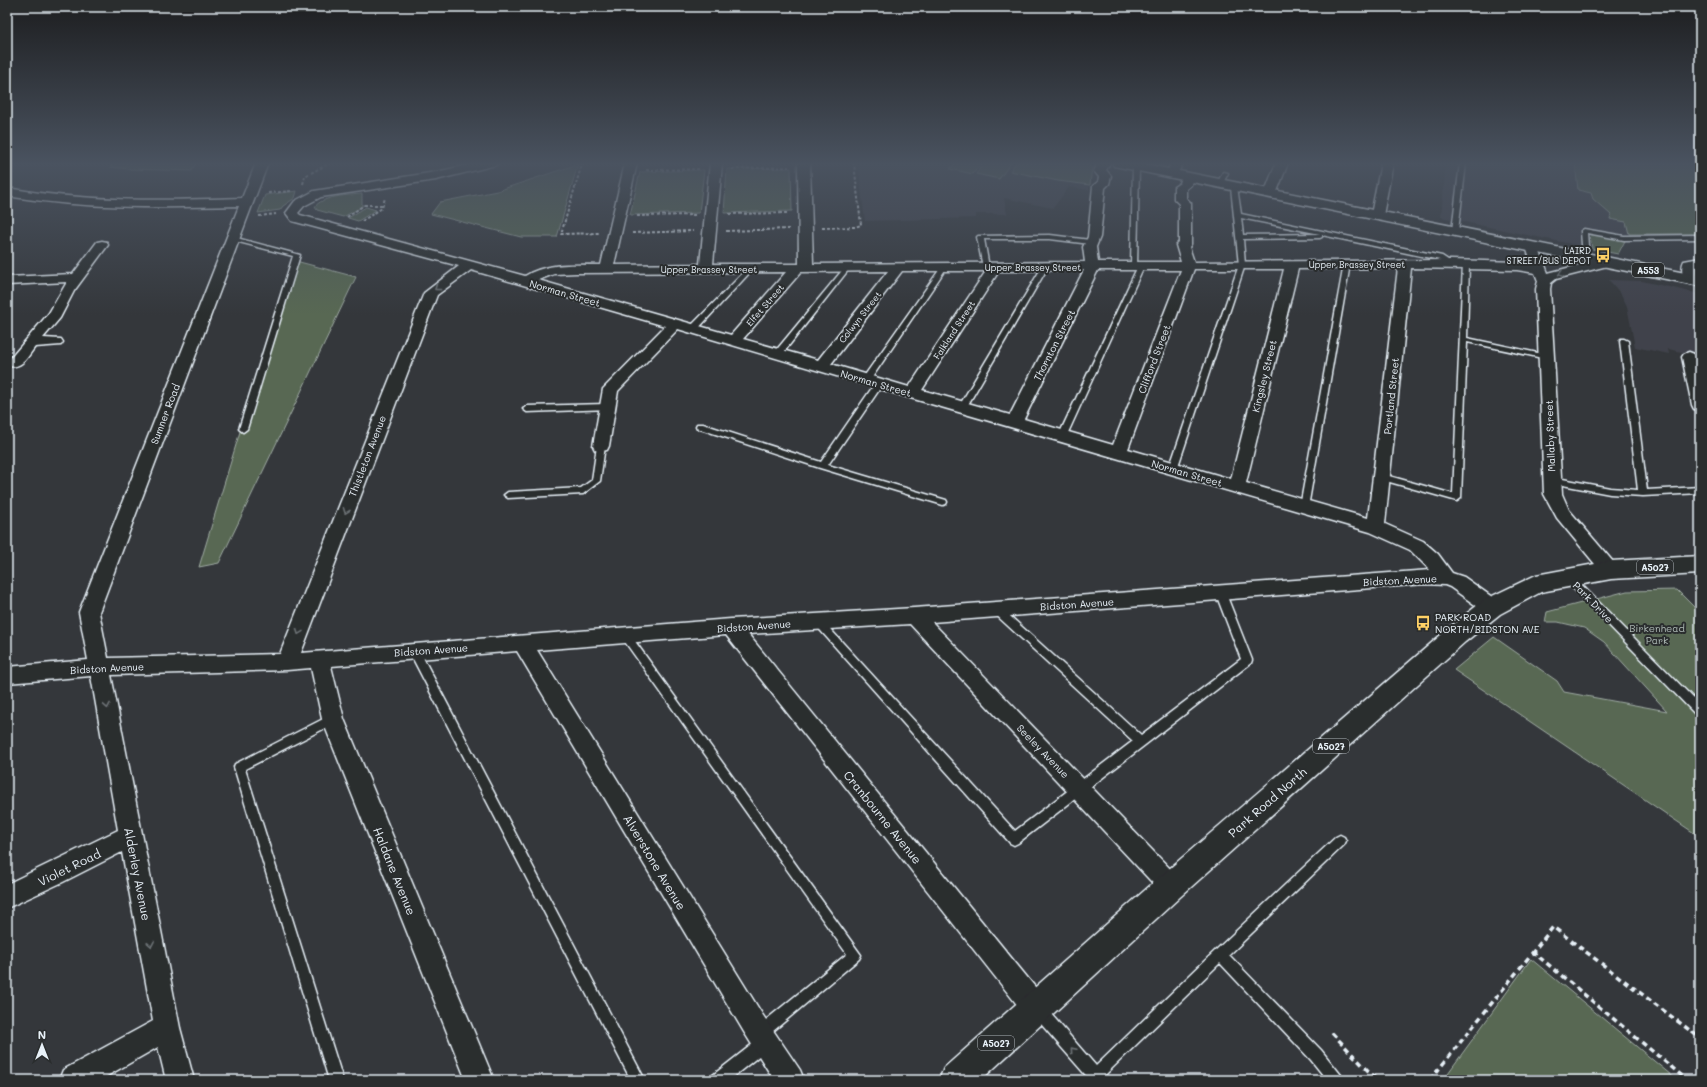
<svg xmlns="http://www.w3.org/2000/svg" width="1707" height="1087" font-family="Mali,sans-serif">
  <rect width="100%" height="100%" fill="#34373b"/>
  <filter id="ink" filterUnits="userSpaceOnUse"><feTurbulence type="fractalNoise" baseFrequency=".025" numOctaves="2"/><feDisplacementMap in="SourceGraphic" scale="8" xChannelSelector="R" yChannelSelector="G"/><feConvolveMatrix kernelMatrix="1 2 1 2 8 2 1 2 1" color-interpolation-filters="sRGB"/></filter>
  <g filter="url(#ink)">
    <path fill="#40434b" d="M 858,163 L 1083,163 L 1092,165 L 1089,190 L 1069,187 L 1053,208 L 1004,198 L 1007,214 L 976,214 L 976,218 L 865,221 Z
      M 1446,163 L 1575,163 L 1578,190 L 1591,193 L 1593,199 L 1611,215 L 1611,219 L 1626,222 L 1629,234 L 1617,235 L 1582,227 L 1581,246 L 1441,217 Z
      M 1609,280 L 1642,281 L 1700,294 L 1700,356 L 1668,349 L 1669,354 L 1635,347 L 1627,306 L 1621,294 Z"/>
    <path fill="#586852" stroke="#a0aca5" d="M 116,163 L 196,163 L 192,171 L 129,169 L 110,167 Z
      M 955,163 L 981,163 L 973,174 L 950,169 Z
      M 984,163 L 1011,163 L 999,179 L 976,174 Z
      M 1016,163 L 1080,163 L 1089,165 L 1092,167 L 1090,185 L 1058,181 L 1010,171 Z
      M 1575,163 L 1700,163 L 1700,234 L 1629,234 L 1626,222 L 1610,219 L 1611,215 L 1593,199 L 1591,193 L 1578,190 Z
      M 578,164 L 557,237 L 521,237 L 431,214 L 440,202 L 497,191 Z
      M 791,168 L 792,211 L 724,213 L 727,169 Z
      M 704,170 L 699,213 L 630,215 L 640,172 Z
      M 297,191 L 295,198 L 283,206 L 280,210 L 258,213 L 265,195 Z
      M 362,194 L 362,207 L 343,217 L 317,210 L 315,207 C 321,196 350,195 362,194 Z
      M 366,207 L 376,210 L 358,221 L 348,218 Z
      M 1590,234 L 1626,239 L 1618,254 L 1592,249 Z
      M 292,260 L 356,277 L 219,563 L 199,567 Z
      M 1677,590 L 1700,613 L 1700,837 L 1454,670 L 1494,637 L 1557,681 L 1564,692 L 1667,711 L 1604,642 L 1584,628 L 1558,622 L 1545,622 L 1547,612 L 1627,591 Z
      M 1531,959 L 1677,1080 L 1443,1080 Z"/>
    <g fill="none" stroke-linecap="round" stroke-linejoin="round">
      <g stroke="#e8f1f8" stroke-width="3">
        <path id="service" d="M 1460,163 L 1466,163 L 1458,231 L 1455,233 L 1452,231 Z
          M 1136,165 L 1139,167 L 1137,266 L 1134,268 L 1131,266 L 1133,167 Z
          M 1223,172 L 1228,173 L 1222,185 L 1218,185 L 1217,184 Z
          M 1234,185 L 1237,187 L 1241,214 L 1442,256 L 1454,264 L 1451,266 L 1440,260 L 1322,235 L 1322,237 L 1320,238 L 1243,239 L 1245,265 L 1177,469 L 1173,472 L 1169,469 L 1239,265 L 1231,187 ZM 1241,218 L 1320,234 L 1243,235 Z
          M 1584,229 L 1624,236 L 1700,235 L 1700,239 L 1624,240 L 1587,233 L 1589,258 L 1586,260 L 1583,258 L 1581,231 Z
          M 1050,235 L 1090,240 L 1093,242 L 1090,244 L 1050,239 L 984,239 L 989,267 L 986,269 L 983,267 L 977,237 L 978,236 Z
          M 233,237 L 300,255 L 247,429 L 243,432 L 239,429 L 293,256 L 231,240 L 230,239 Z
          M 1347,262 L 1350,264 L 1308,507 L 1304,510 L 1300,507 L 1344,264 Z
          M 1466,262 L 1469,264 L 1467,338 L 1547,355 L 1551,357 L 1547,359 L 1467,342 L 1461,498 L 1457,501 L 1379,479 L 1378,477 L 1382,474 L 1453,494 L 1463,264 Z
          M 1141,264 L 1144,266 L 1066,437 L 1062,440 L 1059,439 L 1058,437 L 1138,266 Z
          M 944,265 L 947,267 L 869,382 L 863,382 L 863,378 L 942,266 Z
          M 1045,265 L 1048,267 L 966,408 L 962,411 L 959,410 L 958,408 L 1042,267 Z
          M 751,266 L 753,267 L 753,269 L 695,332 L 689,332 L 689,328 L 749,267 Z
          M 847,266 L 849,267 L 849,269 L 780,357 L 774,357 L 774,353 L 845,267 Z
          M 1621,339 L 1624,339 L 1628,341 L 1647,490 L 1700,487 L 1700,493 L 1643,496 L 1610,494 L 1552,483 L 1548,480 L 1552,477 L 1610,488 L 1638,490 L 1620,341 Z
          M 876,382 L 879,382 L 883,384 L 828,465 L 946,500 L 947,502 L 946,504 L 943,505 L 820,468 L 697,428 L 696,426 L 697,424 L 703,424 L 821,462 Z
          M 607,404 L 610,405 L 611,407 L 610,409 L 527,412 L 523,409 L 527,406 Z
          M 601,443 L 605,446 L 600,481 L 583,494 L 508,498 L 504,495 L 508,492 L 581,488 L 592,480 L 597,446 Z
          M 1569,574 L 1572,575 L 1700,705 L 1700,717 L 1696,715 L 1566,581 L 1564,578 L 1566,575 Z
          M 1221,590 L 1224,591 L 1226,594 L 1252,660 L 1251,663 L 1018,843 L 1014,845 L 1010,843 L 813,622 L 815,619 L 818,618 L 821,619 L 1015,831 L 1133,741 L 994,613 L 992,610 L 994,607 L 1000,607 L 1141,735 L 1241,659 L 1216,594 L 1218,591 Z
          M 626,632 L 629,633 L 861,955 L 859,959 L 766,1037 L 769,1038 L 771,1043 L 769,1048 L 729,1080 L 711,1080 L 713,1075 L 759,1039 L 756,1038 L 754,1033 L 756,1028 L 847,954 L 623,639 L 621,636 L 623,633 Z
          M 414,647 L 418,648 L 645,1080 L 631,1080 L 409,651 L 410,648 Z
          M 333,714 L 337,716 L 338,719 L 337,722 L 245,769 L 343,1080 L 329,1080 L 234,767 L 235,764 Z
          M 1340,835 L 1344,837 L 1346,841 L 1344,845 L 1229,955 L 1321,1050 L 1341,1075 L 1343,1080 L 1327,1080 L 1311,1060 L 1220,963 L 1104,1076 L 1106,1080 L 1090,1080 L 1034,1016 L 1032,1011 L 1034,1006 L 1039,1004 L 1044,1006 L 1096,1066 L 1216,950 L 1336,837 Z"/>
      </g>
      <g stroke="#e8f1f8" stroke-width="3">
        <path id="minor" d="M 256,163 L 268,163 L 99,612 L 108,658 L 280,654 L 424,293 L 459,266 L 292,221 L 286,213 L 295,201 L 314,191 L 436,172 L 477,163 L 498,163 L 496,165 L 436,180 L 321,197 L 304,206 L 298,213 L 300,215 L 525,276 C 547,262 576,265 601,265 L 625,163 L 637,163 L 614,265 L 700,264 L 710,163 L 722,163 L 713,264 L 799,264 L 798,163 L 810,163 L 813,264 L 1085,262 L 1083,247 L 1088,237 L 1093,186 L 1098,182 L 1099,177 L 1094,171 L 1098,163 L 1110,163 L 1106,170 L 1111,176 L 1109,184 L 1105,188 L 1100,237 L 1096,247 L 1098,262 L 1181,262 L 1176,245 L 1179,242 L 1179,204 L 1174,199 L 1174,187 L 1180,183 L 1183,175 L 1191,175 L 1193,177 L 1191,185 L 1186,189 L 1186,198 L 1191,203 L 1191,244 L 1189,247 L 1194,262 L 1451,260 L 1517,262 L 1532,265 L 1526,247 L 1527,244 L 1537,244 L 1538,247 L 1548,273 L 1606,258 L 1611,259 L 1613,262 L 1611,265 L 1556,279 L 1551,283 L 1550,289 L 1562,494 L 1569,510 L 1620,570 L 1618,575 L 1611,577 L 1604,575 L 1557,518 L 1544,494 L 1536,289 L 1538,281 L 1535,273 L 1517,270 L 1411,268 L 1385,524 L 1423,541 L 1438,554 L 1452,573 L 1464,577 L 1499,602 L 1502,607 L 1499,612 L 1492,615 L 1485,612 L 1450,587 L 1445,585 L 1425,584 L 932,622 L 1179,878 L 1183,886 L 1179,894 L 1171,898 L 1163,894 L 910,624 L 748,634 L 1044,998 L 1048,1007 L 1044,1016 L 1035,1020 L 1026,1016 L 726,635 L 537,650 L 762,1014 L 800,1070 L 804,1080 L 774,1080 L 744,1032 L 517,651 L 331,666 L 344,719 L 494,1080 L 466,1080 L 322,719 L 311,668 L 287,670 L 111,675 L 180,1028 L 194,1080 L 166,1080 L 158,1047 L 100,1080 L 59,1080 L 63,1070 L 153,1021 L 122,852 L 63,882 L 7,908 L 7,884 L 118,830 L 91,676 L 7,683 L 7,667 L 88,660 L 79,612 L 239,206 C 161,208 84,209 7,196 L 7,188 C 85,202 163,201 242,198 ZM 1398,268 L 1368,518 L 1246,483 L 1298,269 ZM 1194,269 L 1284,269 L 1231,479 L 1128,449 ZM 471,270 L 665,326 L 603,389 L 593,446 L 595,450 L 601,451 L 607,450 L 609,446 L 618,391 L 678,329 L 907,397 L 1370,532 L 1410,550 L 1430,570 L 914,608 L 731,619 L 301,653 L 437,295 ZM 1084,270 L 1010,415 L 922,390 L 999,271 ZM 1098,270 L 1181,270 L 1113,445 L 1024,419 ZM 888,271 L 818,360 L 743,339 L 801,272 ZM 902,271 L 986,271 L 909,387 L 831,364 ZM 786,272 L 731,335 L 538,280 L 554,274 L 576,273 Z
          M 1171,163 L 1183,163 L 1176,176 L 1168,176 L 1166,174 Z
          M 1276,163 L 1288,163 L 1276,194 L 1274,197 L 1266,197 L 1264,194 Z
          M 1381,163 L 1393,163 L 1383,215 L 1381,218 L 1373,218 L 1371,215 Z
          M 102,241 L 107,242 L 108,245 L 74,291 L 60,318 L 43,338 L 61,339 L 63,342 L 61,345 L 35,347 C 28,356 22,369 9,366 L 7,362 L 9,360 L 49,313 L 67,282 L 7,285 L 7,277 L 73,274 L 97,242 Z
          M 1700,258 L 1700,266 L 1696,267 L 1697,279 L 1695,282 L 1685,282 C 1682,277 1681,266 1684,261 Z
          M 1689,352 L 1694,354 C 1704,369 1700,393 1700,410 L 1694,409 L 1692,405 L 1682,357 L 1684,354 Z"/>
      </g>
      <g stroke="#e8f1f8" stroke-width="3">
        <path id="primary" d="M 1112,163 L 1140,163 L 1700,276 L 1700,286 L 1119,167 L 1114,166 Z
          M 1700,556 L 1700,574 L 1611,579 L 1541,592 L 1500,614 L 1465,642 L 1181,896 L 981,1080 L 939,1080 L 944,1068 L 1161,876 L 1449,628 L 1484,600 L 1536,575 L 1611,561 Z"/>
      </g>
      <path stroke="#e8f1f8" stroke-width="2" stroke-dasharray="3 2" stroke-linecap="butt" d="M 584,163 L 582,164 L 561,234 L 599,233
        M 732,169 L 789,167
        M 646,170 L 699,169
        M 303,184 L 305,176 L 330,163
        M 268,193 L 291,191
        M 364,205 L 383,205
        M 729,214 L 787,213
        M 259,216 L 276,214
        M 637,216 L 696,215
        M 347,217 L 364,205
        M 362,221 L 382,208 L 385,198
        M 822,228 L 855,227 L 861,225 L 854,163
        M 726,231 L 789,229
        M 632,233 L 693,231"/>
      <path stroke="#e8f1f8" stroke-width="3.5" stroke-dasharray="5.5 4" stroke-linecap="butt" d="M 1532,951 L 1687,1080
        M 1332,1033 L 1377,1080
        M 1430,1080 L 1553,927 L 1700,1038"/>
      <use href="#service" fill="#2a2d2e" fill-rule="evenodd"/>
      <use href="#minor" fill="#2a2d2e" fill-rule="evenodd"/>
      <use href="#primary" fill="#2a2d2e" fill-rule="evenodd"/>
    </g>
    <defs><path id="oneway-chevron" d="M-2-3.5L2.5 0L-2 3.5" fill="none" stroke-width="1.6" stroke-linecap="round" stroke-linejoin="round"/></defs>
    <g stroke="#6c7275">
      <use href="#oneway-chevron" transform="translate(1561 274) rotate(165)"/>
      <use href="#oneway-chevron" transform="translate(437 288) rotate(144)"/>
      <use href="#oneway-chevron" transform="translate(346 511) rotate(111)"/>
      <use href="#oneway-chevron" transform="translate(299 632) rotate(111)"/>
      <use href="#oneway-chevron" transform="translate(107 706) rotate(80)"/>
      <use href="#oneway-chevron" transform="translate(151 944) rotate(79)"/>
      <use href="#oneway-chevron" transform="translate(1073 1050) rotate(-131)"/>
    </g>
  </g>
  <linearGradient id="sky" x2="0" y2="1"><stop stop-color="#1d1e20"/><stop offset="0.52" stop-color="#4a5360"/><stop offset="1" stop-color="#4a5360" stop-opacity="0"/></linearGradient>
  <rect width="1707" height="315" fill="url(#sky)"/>
  <defs>
    <g id="bus-bare" transform="scale(1.2)"><path d="M-5-6H5V4H4V6H2V4H-2V6H-4V4H-5ZM-3.5-4V0h7V-4ZM-3.5 1.2v1.5H-2V1.2ZM2 1.2v1.5H3.5V1.2Z" fill="#ffd166" stroke="#2a2d2e" stroke-width="2.5" paint-order="stroke"/></g>
  </defs>
  <g fill-rule="evenodd">
    <use href="#bus-bare" x="1603" y="255"/>
    <use href="#bus-bare" x="1423" y="623"/>
  </g>
  <g text-anchor="middle" dominant-baseline="central" stroke-width="4" stroke-linejoin="round" paint-order="stroke">
    <g font-size="9" fill="#e8f1f8" stroke="#2a2d2e" text-anchor="end">
      <text x="1591" y="250">LAIRD<tspan x="1591" dy="10">STREET/BUS DEPOT</tspan></text>
    </g>
    <g font-size="9" fill="#e8f1f8" stroke="#2a2d2e">
      <text x="1357" y="264">Upper Brassey Street</text>
      <text x="1033" y="267">Upper Brassey Street</text>
      <text x="709" y="269">Upper Brassey Street</text>
      <text transform="translate(765 305) rotate(-49)">Elfet Street</text>
      <text transform="translate(860 317) rotate(-52)">Colwyn Street</text>
      <text transform="translate(954 330) rotate(-57)">Falkland Street</text>
    </g>
    <g fill="#2a2d2e" stroke="#afb6bb" stroke-width="1">
      <rect x="1632" y="263" width="32" height="14" rx="3"/>
      <rect x="1637" y="560" width="36" height="14" rx="3"/>
      <rect x="1313" y="739" width="36" height="14" rx="3"/>
      <rect x="978" y="1036" width="36" height="14" rx="3"/>
    </g>
    <g font-size="9" font-weight="bold" fill="#e8f1f8">
      <text x="1648" y="270">A553</text>
      <text x="1655" y="567">A5027</text>
      <text x="1331" y="746">A5027</text>
      <text x="996" y="1043">A5027</text>
    </g>
    <g font-size="10" fill="#e8f1f8" stroke="#2a2d2e">
      <text transform="translate(565 293) rotate(16)">Norman Street</text>
      <text transform="translate(1054 345) rotate(-63)">Thornton Street</text>
      <text transform="translate(1154 359) rotate(-69)">Clifford Street</text>
      <text transform="translate(1264 376) rotate(-76)">Kingsley Street</text>
      <text transform="translate(876 383) rotate(16)">Norman Street</text>
      <text transform="translate(1391 396) rotate(-84)">Portland Street</text>
      <text transform="translate(165 414) rotate(-69)">Sumner Road</text>
      <text transform="translate(1550 436) rotate(-92)">Mallaby Street</text>
      <text transform="translate(367 456) rotate(-69)">Thistleton Avenue</text>
      <text transform="translate(1187 473) rotate(16)">Norman Street</text>
      <text transform="translate(1400 580) rotate(-3)">Bidston Avenue</text>
      <text transform="translate(1593 602) rotate(46)">Park Drive</text>
      <text transform="translate(1077 604) rotate(-4)">Bidston Avenue</text>
      <text transform="translate(754 626) rotate(-4)">Bidston Avenue</text>
      <text transform="translate(431 650) rotate(-4)">Bidston Avenue</text>
      <text transform="translate(107 668) rotate(-3)">Bidston Avenue</text>
      <text transform="translate(1043 751) rotate(46)">Seeley Avenue</text>
    </g>
    <g font-size="10" fill="#e8f1f8" stroke="#2a2d2e" text-anchor="start">
      <text x="1435" y="617">PARK ROAD<tspan x="1435" dy="12">NORTH/BIDSTON AVE</tspan></text>
    </g>
    <g font-size="10" fill="#aebab6" stroke="#2a2d2e">
      <text x="1657" y="628">Birkenhead<tspan x="1657" dy="12">Park</tspan></text>
    </g>
    <g font-size="12" fill="#e8f1f8" stroke="#2a2d2e">
      <text transform="translate(1267 802) rotate(-41)">Park Road North</text>
      <text transform="translate(883 817) rotate(51)">Cranbourne Avenue</text>
      <text transform="translate(655 862) rotate(59)">Alverstone Avenue</text>
      <text transform="translate(69 867) rotate(-26)">Violet Road</text>
      <text transform="translate(395 871) rotate(68)">Haldane Avenue</text>
      <text transform="translate(138 874) rotate(79)">Alderley Avenue</text>
    </g>
  </g>
  <rect width="1707" height="1087" fill="none" stroke="#2a2d2e" stroke-width="24"/>
  <rect x="12" y="12" width="1683" height="1063" fill="none" stroke="#e8f1f8" stroke-width="1.5" filter="url(#ink)"/>
  <g transform="translate(42 1045)" stroke="#2a2d2e" stroke-width="3" paint-order="stroke">
  <path d="M0-3L7 15L0 10L-7 15Z" fill="#e8f1f8"/>
  <text y="-6" font-size="11" font-weight="bold" text-anchor="middle" fill="#e8f1f8">N</text>
  </g>
</svg>
